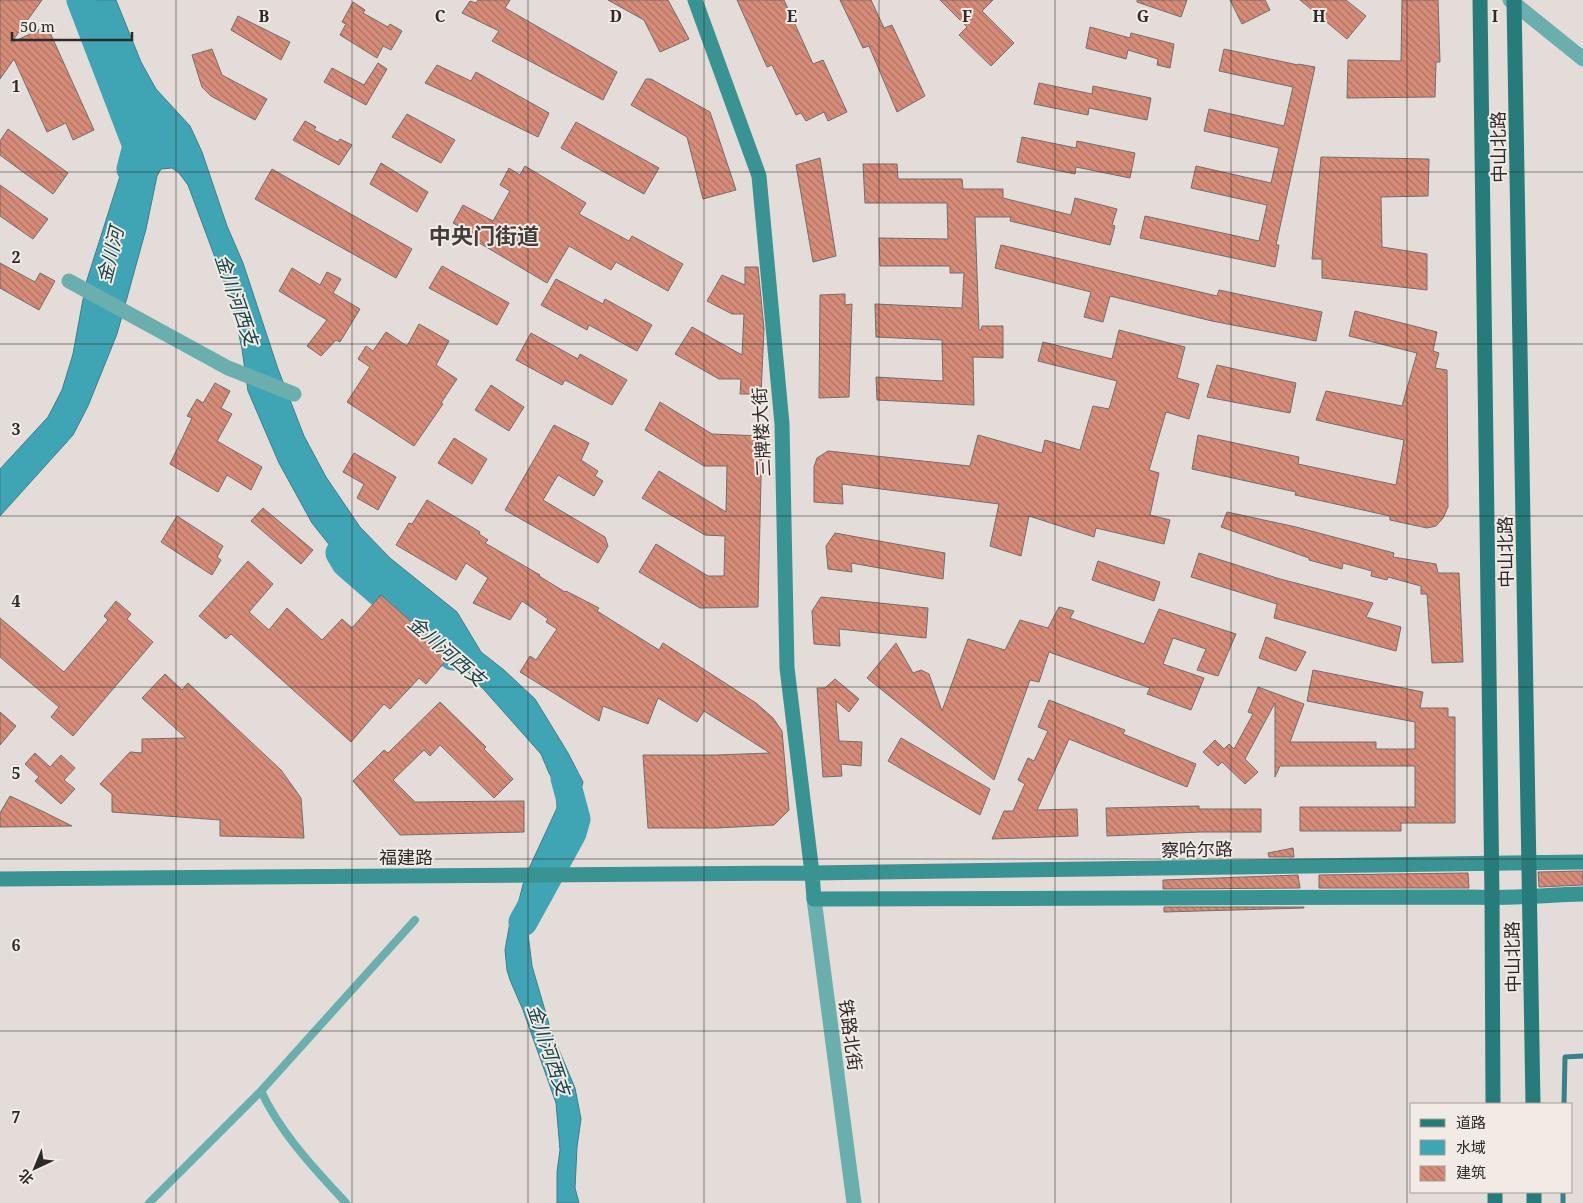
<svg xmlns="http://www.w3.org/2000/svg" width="1583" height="1203" font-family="'Noto Serif','Noto Sans SC',serif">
  <defs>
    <pattern id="building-back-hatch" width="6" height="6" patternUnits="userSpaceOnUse" patternTransform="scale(1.25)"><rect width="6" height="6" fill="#d68c79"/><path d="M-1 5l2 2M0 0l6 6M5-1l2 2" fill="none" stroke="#ae7363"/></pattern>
  </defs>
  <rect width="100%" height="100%" fill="#e4dcd8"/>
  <path fill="#3fa5b4" stroke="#3a808a" d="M 71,0 L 116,0 L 141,62 L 156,89 L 190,126 L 202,152 L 227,226 L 243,263 L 278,369 L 304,436 L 326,477 L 360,527 L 390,558 L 457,612 L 481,652 L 504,670 L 535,699 L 568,753 L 583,782 L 569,836 L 545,877 L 536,909 L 527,926 L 532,966 L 551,1031 L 575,1088 L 581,1119 L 577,1147 L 575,1188 L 579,1203 L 557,1203 L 557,1172 L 560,1150 L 556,1103 L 523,1010 L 510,980 L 507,970 L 505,950 L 510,922 L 518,904 L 525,877 L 557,808 L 556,785 L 549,773 L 541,754 L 470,674 L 405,612 L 339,557 L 312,523 L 279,463 L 248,391 L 242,349 L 232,303 L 188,185 L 179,173 L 172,168 L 161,169 L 157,176 L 146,229 L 117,334 L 88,406 L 73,435 L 0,516 L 0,469 L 48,417 L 62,390 L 73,354 L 86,283 L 121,173 L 132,125 Z"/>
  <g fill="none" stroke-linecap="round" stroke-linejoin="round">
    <path stroke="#3a808a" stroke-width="5" d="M 1564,1104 L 1565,1057 L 1583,1056
      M 1563,1203 L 1563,1192"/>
    <path stroke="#3fa5b4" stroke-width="29" d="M 81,0 L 137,146 L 131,169
      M 340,553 L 346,563 L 453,656
      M 523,922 L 572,833 L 576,819 L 565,778"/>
  </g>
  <path fill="url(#building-back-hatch)" stroke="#756d6b" d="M 0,0 L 42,0 L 11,43 L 47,26 L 94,130 L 73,140 L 66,123 L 47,132 L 14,59 L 0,79 Z
    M 478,0 L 510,0 L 505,8 L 617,72 L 603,100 L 492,41 L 499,31 L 462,13 L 470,1 L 476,3 Z
    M 608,0 L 668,0 L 689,39 L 660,52 L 644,20 Z
    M 737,0 L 784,0 L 813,64 L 823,60 L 847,112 L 828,121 L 824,112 L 806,121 L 801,113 L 796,115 L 772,65 L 767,67 Z
    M 840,0 L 871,0 L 884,28 L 892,25 L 925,96 L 897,112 L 869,46 L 863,48 Z
    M 940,0 L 993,0 L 982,11 L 1014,43 L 991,66 L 959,35 L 967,27 Z
    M 1137,0 L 1187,0 L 1181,17 L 1137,2 Z
    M 1230,0 L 1265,0 L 1270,10 L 1242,24 Z
    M 1300,0 L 1346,0 L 1366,16 L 1347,39 Z
    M 1402,0 L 1438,0 L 1440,62 L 1436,62 L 1435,97 L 1347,98 L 1348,60 L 1401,61 Z
    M 353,2 L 365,10 L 363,13 L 388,27 L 390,24 L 402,31 L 391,50 L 383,46 L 377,58 L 340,35 L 346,24 L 342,22 Z
    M 238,16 L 290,42 L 281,60 L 231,30 Z
    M 1090,27 L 1130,38 L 1131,33 L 1174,44 L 1170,68 L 1157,65 L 1158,59 L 1128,50 L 1126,59 L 1086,48 Z
    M 212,49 L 222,75 L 267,99 L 255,120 L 211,96 L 202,87 L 192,55 Z
    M 1224,49 L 1298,65 L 1298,64 L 1315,67 L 1276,245 L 1279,245 L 1275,267 L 1140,238 L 1145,216 L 1259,241 L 1267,205 L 1191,188 L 1196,166 L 1271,183 L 1279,148 L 1204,131 L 1209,109 L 1284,126 L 1293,87 L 1219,71 Z
    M 378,63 L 387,69 L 366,105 L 324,82 L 332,68 L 364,85 Z
    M 437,65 L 471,81 L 476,72 L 549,113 L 538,137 L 458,98 L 425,83 Z
    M 646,79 L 651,79 L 710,112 L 736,190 L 703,199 L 687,137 L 631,105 Z
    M 1039,83 L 1092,94 L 1093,86 L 1151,98 L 1147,120 L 1089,108 L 1088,115 L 1034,104 Z
    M 407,114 L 455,140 L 441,163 L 392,137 Z
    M 305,121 L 316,127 L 314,130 L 338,142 L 340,139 L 352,145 L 339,165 L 293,140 Z
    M 576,122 L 659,168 L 644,194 L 561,148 Z
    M 8,129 L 68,173 L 53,194 L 0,155 L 0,141 Z
    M 1022,137 L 1076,148 L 1077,141 L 1135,153 L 1130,178 L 1076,167 L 1075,174 L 1017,162 Z
    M 1321,157 L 1429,159 L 1428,196 L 1381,197 L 1382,247 L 1427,254 L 1427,290 L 1322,278 L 1322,259 L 1312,259 Z
    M 820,158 L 836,256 L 813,262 L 796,165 Z
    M 381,163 L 428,192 L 417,212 L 370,184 Z
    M 863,164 L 897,164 L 898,179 L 962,179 L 963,189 L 1003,189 L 1003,198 L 1071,215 L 1075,198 L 1117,209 L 1112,225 L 1115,226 L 1110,245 L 1010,221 L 1011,217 L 975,217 L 979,330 L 981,330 L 982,326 L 1003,326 L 1003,358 L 973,357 L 974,405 L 877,400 L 876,377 L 943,381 L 942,340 L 876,337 L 875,304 L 962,308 L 964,273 L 950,273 L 950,266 L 880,266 L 879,238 L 948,239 L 947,203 L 865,203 Z
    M 525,166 L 586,203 L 579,214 L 629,241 L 632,236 L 683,264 L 668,291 L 616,262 L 611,270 L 569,246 L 547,283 L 471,238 L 473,234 L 453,223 L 463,205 L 493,221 L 510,191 L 500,185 L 509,168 L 520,175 Z
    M 272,169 L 412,249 L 396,278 L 255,199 Z
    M 0,185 L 48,219 L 33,239 L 0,216 Z
    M 1001,245 L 1217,296 L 1219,290 L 1322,312 L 1316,341 L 1212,321 L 1110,296 L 1103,322 L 1084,317 L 1091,292 L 995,268 Z
    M 0,263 L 35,282 L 40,273 L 55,281 L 39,310 L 0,288 Z
    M 442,266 L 509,303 L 497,325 L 429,288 Z
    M 745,267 L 758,267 L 764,329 L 761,394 L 740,394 L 741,379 L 719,379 L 675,354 L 692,327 L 742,355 L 744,314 L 732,314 L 707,301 L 722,275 L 745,285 Z
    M 292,268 L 320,285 L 327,272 L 341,279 L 333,293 L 360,309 L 340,342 L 336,340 L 321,356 L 307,346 L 327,320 L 279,291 Z
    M 556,279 L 603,304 L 605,299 L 652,325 L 637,351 L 589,325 L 587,330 L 541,305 Z
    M 845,294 L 845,305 L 852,304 L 849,397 L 819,398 L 820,295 Z
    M 1355,311 L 1437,332 L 1433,351 L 1439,353 L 1435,368 L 1447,370 L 1448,507 L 1443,518 L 1436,526 L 1427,528 L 1390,520 L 1390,516 L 1295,495 L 1296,492 L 1192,469 L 1198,435 L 1299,457 L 1298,464 L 1396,485 L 1404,440 L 1316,420 L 1326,391 L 1402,406 L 1417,353 L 1349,336 Z
    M 419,324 L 449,341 L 436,365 L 457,379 L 441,403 L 443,404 L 414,446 L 347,402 L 370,367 L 358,359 L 366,346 L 373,351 L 386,332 L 407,346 Z
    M 1119,330 L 1185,347 L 1177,378 L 1199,384 L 1189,419 L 1166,412 L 1149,470 L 1159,473 L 1150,515 L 1170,520 L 1164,544 L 1096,528 L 1094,537 L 1029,516 L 1021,556 L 990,546 L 999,504 L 842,484 L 843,504 L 814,502 L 814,467 L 817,458 L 828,451 L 970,466 L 978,435 L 1042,453 L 1045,440 L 1080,450 L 1093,406 L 1109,409 L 1117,381 L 1038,361 L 1043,342 L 1112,359 Z
    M 531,333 L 578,359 L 580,354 L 627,380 L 612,405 L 565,380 L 562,385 L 516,360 Z
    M 1217,365 L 1296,383 L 1290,413 L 1207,397 Z
    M 215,383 L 230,391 L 221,408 L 232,414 L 217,441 L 262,467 L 251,490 L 227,475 L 218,492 L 170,464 L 192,418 L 187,416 L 197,399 L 203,403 Z
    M 491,385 L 524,407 L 509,431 L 475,410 Z
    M 660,402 L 712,434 L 762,436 L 758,607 L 700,608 L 639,572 L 656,544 L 708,576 L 724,576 L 725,536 L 705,535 L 642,498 L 659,471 L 726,512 L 727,466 L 704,466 L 645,430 Z
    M 554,425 L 589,443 L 581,460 L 598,471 L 595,476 L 603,481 L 594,496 L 558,475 L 543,500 L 605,537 L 608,546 L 598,563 L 505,510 Z
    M 454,438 L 487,459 L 472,484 L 438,463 Z
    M 354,453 L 396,477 L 378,510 L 357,498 L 364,484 L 343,472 Z
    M 427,500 L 480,532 L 479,534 L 488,540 L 485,543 L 540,575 L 539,576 L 565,592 L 566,591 L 599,608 L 597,611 L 659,650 L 663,643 L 756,703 L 773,718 L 782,731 L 789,810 L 774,825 L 717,828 L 648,828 L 643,755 L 716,755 L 770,753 L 704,711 L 697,722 L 658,698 L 648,724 L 603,706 L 599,721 L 520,672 L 530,656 L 536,660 L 557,629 L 546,622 L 548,619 L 522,601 L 510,620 L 473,603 L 488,578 L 466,563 L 456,580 L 396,545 L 409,523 L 412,524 Z
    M 263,508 L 313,550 L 301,564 L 251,521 Z
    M 1227,512 L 1296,527 L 1394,553 L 1393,557 L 1436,564 L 1438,573 L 1459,573 L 1463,662 L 1432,663 L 1427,594 L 1421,594 L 1421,586 L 1388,577 L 1387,580 L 1371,576 L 1372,571 L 1343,563 L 1342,569 L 1309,560 L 1309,558 L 1221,527 Z
    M 177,516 L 223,546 L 217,557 L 221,560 L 212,575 L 161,542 Z
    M 835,533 L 945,553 L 943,579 L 851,563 L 852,572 L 828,569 L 826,546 Z
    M 1199,553 L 1280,579 L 1373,603 L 1366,617 L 1401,627 L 1396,651 L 1274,618 L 1277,604 L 1191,577 Z
    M 248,561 L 273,584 L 249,612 L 269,630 L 287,608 L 322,640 L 342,619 L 352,628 L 381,595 L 450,656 L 426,684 L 419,678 L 390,709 L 384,704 L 351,742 L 231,634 L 226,639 L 199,616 Z
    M 1098,561 L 1160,582 L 1154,601 L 1092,580 Z
    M 821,597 L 928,608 L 926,638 L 839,629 L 840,646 L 814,644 L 812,611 Z
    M 116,601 L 131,614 L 127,619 L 153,642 L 73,736 L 51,717 L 59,707 L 0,657 L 0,618 L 64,672 L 108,620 L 104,616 Z
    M 1059,607 L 1074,611 L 1070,618 L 1144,644 L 1159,609 L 1236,634 L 1218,676 L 1197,670 L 1206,649 L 1173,638 L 1163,664 L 1204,678 L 1191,710 L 1147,694 L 1150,688 L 1049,652 L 1039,682 L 1030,680 L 994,780 L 867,678 L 896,643 L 913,673 L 921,670 L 929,674 L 942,711 L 968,639 L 1005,650 L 1020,620 L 1048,628 Z
    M 1266,637 L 1306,652 L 1296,671 L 1259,658 Z
    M 1313,670 L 1423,692 L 1420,708 L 1448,708 L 1448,717 L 1455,717 L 1455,823 L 1401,823 L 1401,831 L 1300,831 L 1300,807 L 1415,807 L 1415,766 L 1280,766 L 1275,777 L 1275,703 L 1245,759 L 1258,772 L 1245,784 L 1222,762 L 1218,766 L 1203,752 L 1215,740 L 1224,749 L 1229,744 L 1234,749 L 1253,714 L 1248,712 L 1258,687 L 1304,704 L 1290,742 L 1376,742 L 1376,749 L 1415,749 L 1415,722 L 1307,701 Z
    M 165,674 L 182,690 L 188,683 L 281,770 L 301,798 L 304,838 L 220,836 L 220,820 L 112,812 L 112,794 L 100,784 L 130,752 L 142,753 L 142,739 L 186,738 L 142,698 Z
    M 835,679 L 859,699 L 849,712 L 836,701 L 839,741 L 862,742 L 861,766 L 841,764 L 842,776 L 823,777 L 817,688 L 825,688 Z
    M 1049,700 L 1125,730 L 1123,734 L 1196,764 L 1187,787 L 1069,739 L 1037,810 L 1077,809 L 1078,836 L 992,839 L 1004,811 L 1013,811 L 1025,784 L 1018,780 L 1028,758 L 1034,761 L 1048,731 L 1038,727 Z
    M 440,702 L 486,747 L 484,749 L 513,779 L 494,798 L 440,745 L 430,756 L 424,750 L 393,780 L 415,802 L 524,801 L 524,832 L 400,835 L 353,781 L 384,750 L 388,753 Z
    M 0,712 L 16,726 L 0,745 Z
    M 901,738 L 990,789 L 980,815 L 888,761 Z
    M 35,753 L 50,767 L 61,755 L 75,768 L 64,780 L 75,789 L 61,804 L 35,781 L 39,777 L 25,764 Z
    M 10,796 L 44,812 L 72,826 L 0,827 L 0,813 Z
    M 1199,806 L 1199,809 L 1261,809 L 1261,832 L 1200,832 L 1107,836 L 1106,808 Z
    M 1293,848 L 1294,857 L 1269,857 L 1268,853 Z
    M 1583,871 L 1583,885 L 1539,887 L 1538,872 Z
    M 1468,873 L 1469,888 L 1319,888 L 1319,875 Z
    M 1298,875 L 1300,888 L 1163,889 L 1163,880 Z
    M 1164,907 L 1304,907 L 1304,908 L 1164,912 Z"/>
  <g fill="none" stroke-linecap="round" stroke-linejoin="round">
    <path stroke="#6aafae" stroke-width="8" d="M 149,1203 L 261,1091
      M 346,1203 C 314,1168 281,1134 261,1091 L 415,920"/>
    <path stroke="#6aafae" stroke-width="15" d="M 1510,0 L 1583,59
      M 69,281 L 228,368 L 294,394
      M 814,899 L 854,1203"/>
    <path stroke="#399392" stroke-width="15" d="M 695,0 L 759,176 L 782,424 L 787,668 L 812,873 L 814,899 L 1469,897 C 1507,899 1545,895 1583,894
      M 0,879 L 812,873 L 1583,862"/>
    <path stroke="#277c7b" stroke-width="15" d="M 1480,0 L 1492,898 L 1493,1104
      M 1514,0 L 1533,1104
      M 1495,1192 L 1495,1203
      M 1534,1192 L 1534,1203"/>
  </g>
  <path fill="none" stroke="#2d2b29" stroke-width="1" stroke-opacity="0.55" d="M 176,0 L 176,1203M 352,0 L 352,1203M 528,0 L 528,1203M 704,0 L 704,1203M 879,0 L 879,1203M 1055,0 L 1055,1203M 1231,0 L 1231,1203M 1407,0 L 1407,1203M 0,172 L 1583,172M 0,344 L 1583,344M 0,516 L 1583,516M 0,687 L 1583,687M 0,859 L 1583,859M 0,1031 L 1583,1031"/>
  <g text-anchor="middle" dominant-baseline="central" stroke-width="4" stroke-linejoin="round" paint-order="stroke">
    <g font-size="18" fill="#2d2b29" stroke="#f1eae5">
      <text transform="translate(1498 147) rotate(-91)">中山北路</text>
      <text transform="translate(761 432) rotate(-93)">三牌楼大街</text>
      <text transform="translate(1505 552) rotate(-91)">中山北路</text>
      <text transform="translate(1197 849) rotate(-1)">察哈尔路</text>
      <text x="406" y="857">福建路</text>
      <text transform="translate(1512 957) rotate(-91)">中山北路</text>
      <text transform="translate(851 1035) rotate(82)">铁路北街</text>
    </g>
    <g font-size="19" font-style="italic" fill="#18454b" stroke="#f1eae5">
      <text transform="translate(110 255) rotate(-76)">金川河</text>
      <text transform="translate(237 300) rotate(71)">金川河西支</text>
      <text transform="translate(447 651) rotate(41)">金川河西支</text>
      <text transform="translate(549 1050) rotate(71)">金川河西支</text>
    </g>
    <g font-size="22" font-weight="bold" fill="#433d3a" stroke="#f1eae5">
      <text x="484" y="235">中央门街道</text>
    </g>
  </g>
  <g font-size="16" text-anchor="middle" font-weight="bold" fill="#2d2b29" stroke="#f1eae5" stroke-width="4" stroke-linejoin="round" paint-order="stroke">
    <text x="264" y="22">B</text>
    <text x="440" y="22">C</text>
    <text x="616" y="22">D</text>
    <text x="792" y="22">E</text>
    <text x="967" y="22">F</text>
    <text x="1143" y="22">G</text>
    <text x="1319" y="22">H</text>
    <text x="1495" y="22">I</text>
    <text x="16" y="92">1</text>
    <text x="16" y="263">2</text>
    <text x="16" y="435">3</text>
    <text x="16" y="607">4</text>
    <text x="16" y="779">5</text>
    <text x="16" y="951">6</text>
    <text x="16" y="1123">7</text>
  </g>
  <rect x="1410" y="1103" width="162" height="90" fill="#f1eae5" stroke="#a39e9a"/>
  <rect x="1420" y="1119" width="25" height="8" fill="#277c7b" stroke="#a39e9a"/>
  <text x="1456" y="1128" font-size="15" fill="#2d2b29">道路</text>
  <rect x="1420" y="1140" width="25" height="15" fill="#3fa5b4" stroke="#a39e9a"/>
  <text x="1456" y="1153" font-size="15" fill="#2d2b29">水域</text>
  <rect x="1420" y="1166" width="25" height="15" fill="url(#building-back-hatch)" stroke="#a39e9a"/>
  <text x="1456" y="1178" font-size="15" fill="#2d2b29">建筑</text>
  <g transform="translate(35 1168) rotate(224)" stroke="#f1eae5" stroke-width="4" paint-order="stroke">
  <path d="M0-4L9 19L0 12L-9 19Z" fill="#2d2b29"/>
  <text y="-8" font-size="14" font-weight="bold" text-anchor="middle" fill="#2d2b29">北</text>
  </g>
  <path d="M12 32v8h120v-8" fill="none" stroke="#2d2b29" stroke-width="2.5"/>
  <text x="20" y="32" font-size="15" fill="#2d2b29" stroke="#f1eae5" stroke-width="4" paint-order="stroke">50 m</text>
</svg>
